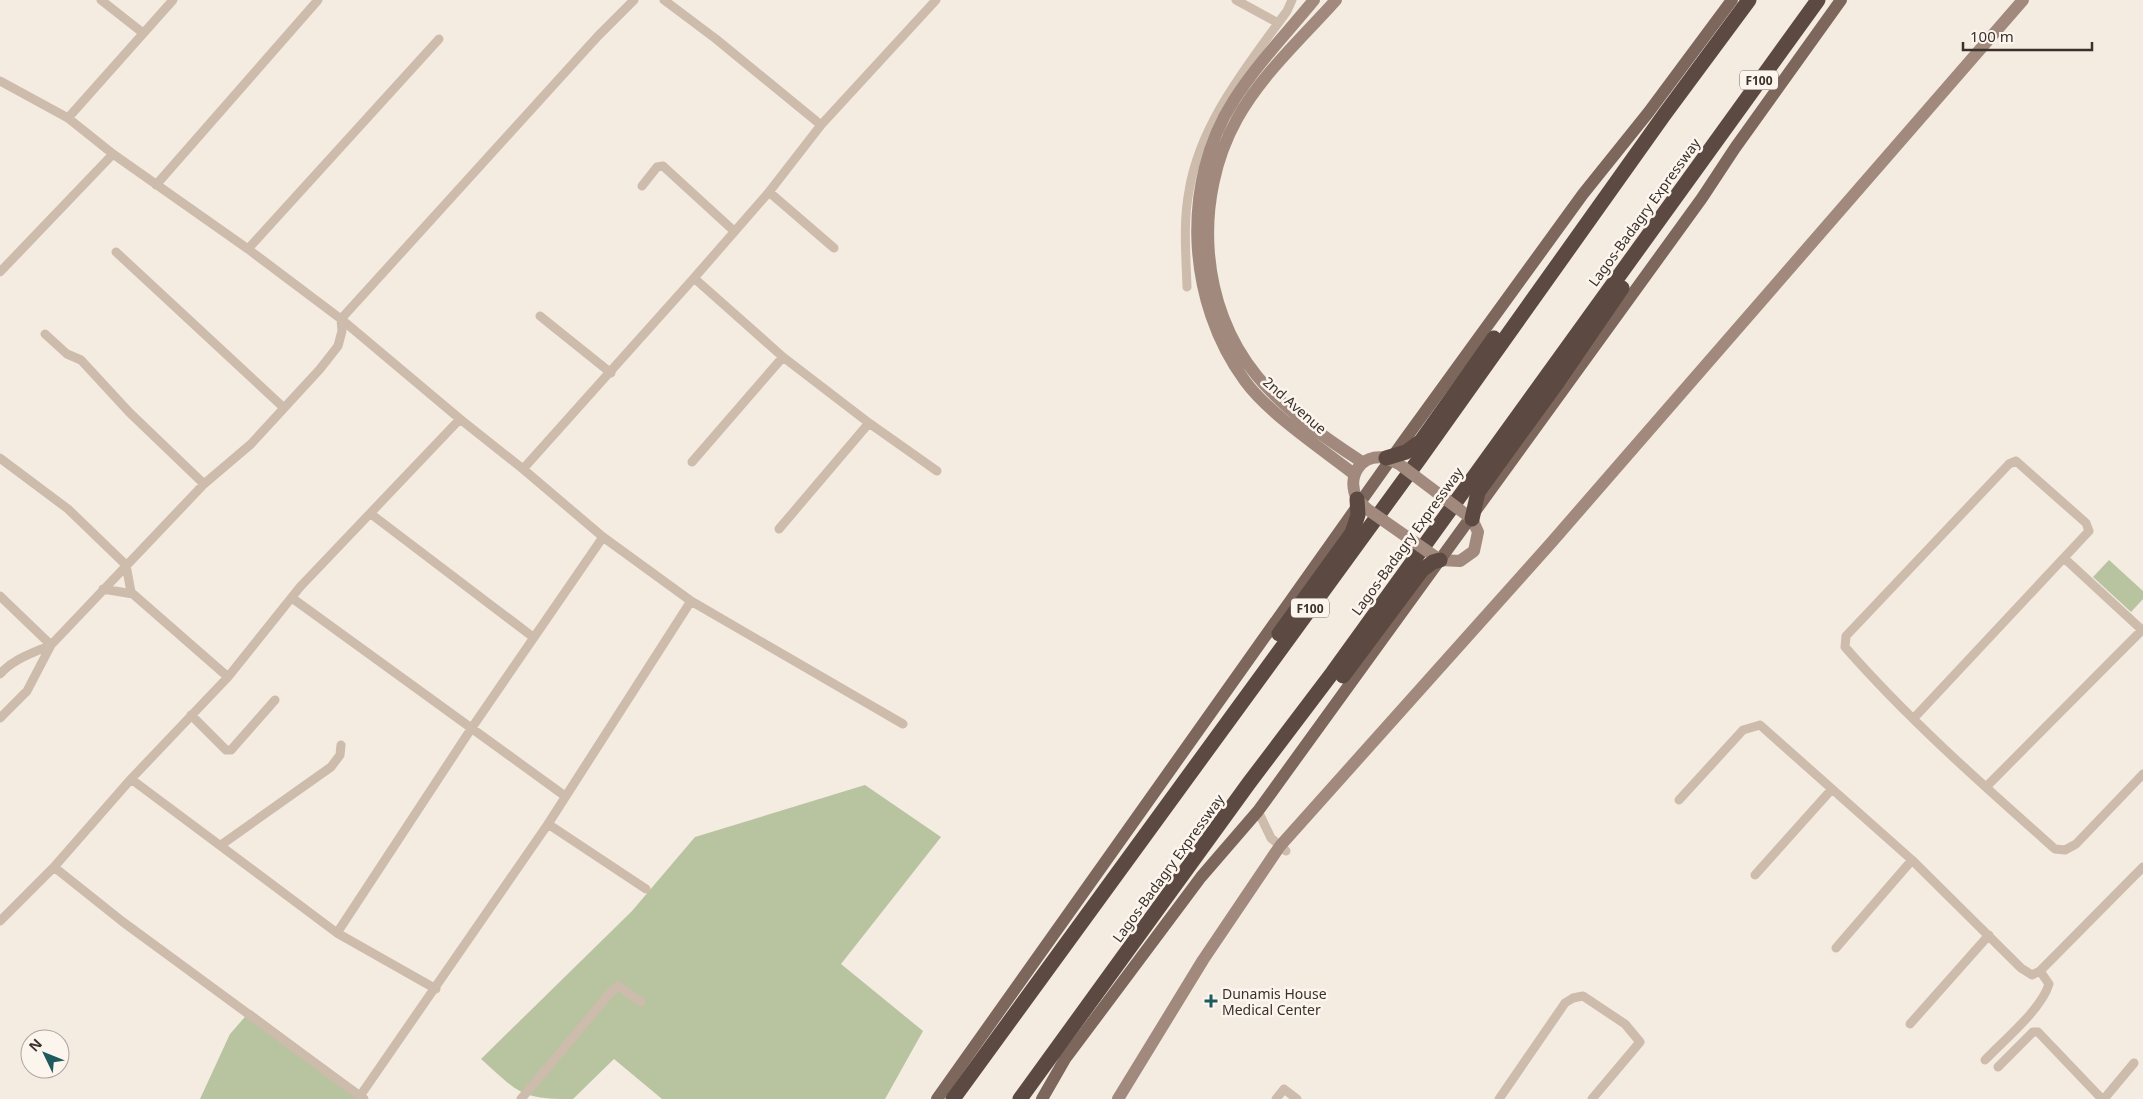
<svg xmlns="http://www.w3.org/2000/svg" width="2143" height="1099" font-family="'Noto Sans',sans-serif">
  <rect width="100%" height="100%" fill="#f4ebe1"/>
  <path fill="#b8c4a0" d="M 2109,560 L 2143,591 L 2143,599 L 2131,612 L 2093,577 Z
    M 865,785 L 941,837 L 841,964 L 923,1031 L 885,1099 L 662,1099 L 614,1059 L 573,1099 C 520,1099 519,1093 481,1059 L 632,911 L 695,837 Z
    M 251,1010 L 358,1090 L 368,1099 L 200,1099 L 230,1034 Z"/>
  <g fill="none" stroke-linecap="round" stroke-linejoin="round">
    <path stroke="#cdbbac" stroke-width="9" d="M 101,0 L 143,33
      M 664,0 L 716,39 L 821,125
      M 1236,0 L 1278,23
      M 0,81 L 68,118 L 113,154 L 248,249 L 341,319 L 460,419
      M 68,118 L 173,0
      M 156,185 L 318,0
      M 642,186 L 657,167 L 663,166 L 734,231
      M 769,192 L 834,248
      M 248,249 L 439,39
      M 116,252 L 283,407
      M 0,272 L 113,154
      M 694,278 L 769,192 L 821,125 L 936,0
      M 1187,287 C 1186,255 1183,222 1189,191 C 1200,123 1248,65 1287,11 L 1292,0
      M 540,316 L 611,373
      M 45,334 L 67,354 L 81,360 L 129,412 L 204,484
      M 0,458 L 68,509 L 126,565 L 131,592
      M 692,462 L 783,357
      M 523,469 L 694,278 L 783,357 L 869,423 L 937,471
      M 371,514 L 533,637
      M 779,529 L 869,423
      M 2064,558 L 2143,631
      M 103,589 L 133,594 L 228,677
      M 0,596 L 51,645 C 33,653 13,659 0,674
      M 292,598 L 565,796
      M 191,715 L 226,750 L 231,750 L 275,700
      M 0,718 L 27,691 L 51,645 L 204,484 L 251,444 L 320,369 L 338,346 L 342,331 L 341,319 L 598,36 L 634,0
      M 1914,718 L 2089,531 L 2086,523 L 2016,461 L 2009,464 L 1846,636 L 1845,647 C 1909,720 1983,785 2055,849 L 2065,850 L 2076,844 L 2143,774
      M 131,779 L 337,933 L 436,989
      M 1986,787 L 2142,630
      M 1679,800 L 1743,730 L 1760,725 L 1912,860 L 2021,968 L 2032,975 L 2040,971 L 2143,867
      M 1258,811 L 1271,838 L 1286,851
      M 548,824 L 646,889
      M 221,845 L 331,767 L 340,755 L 341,745
      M 54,867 L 123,922 L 364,1099
      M 1755,875 L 1832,789
      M 0,921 L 54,867 L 131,779 L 228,677 L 300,587 L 460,419 L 523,469 L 603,537 L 691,601 L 903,724
      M 337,933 L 471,729 L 603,537
      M 1836,948 L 1912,860
      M 1910,1024 L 1989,935
      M 1985,1060 C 2004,1040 2041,1010 2049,984 L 2040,971
      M 1998,1067 L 2033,1032 L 2038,1032 L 2102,1099
      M 360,1096 L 548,824 L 691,601
      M 521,1099 L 610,993 L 618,986 L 641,1002
      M 1276,1099 L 1284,1089 L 1297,1099
      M 1499,1099 L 1565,1003 L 1573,998 L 1583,996 L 1625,1024 L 1640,1042 L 1592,1099
      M 2104,1099 L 2134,1063"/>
    <path stroke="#a18a7d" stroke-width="12" d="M 1314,0 C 1287,33 1257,64 1234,100 C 1180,184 1187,302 1245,381 C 1268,413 1322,449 1354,474
      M 1336,0 C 1302,38 1261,75 1237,119 C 1193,198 1199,306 1257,376 C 1285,410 1325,438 1362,462
      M 1357,499 C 1346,476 1361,453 1386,458
      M 1440,560 L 1460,561 L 1474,551 L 1478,532 L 1472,519
      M 1118,1099 L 1203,960 L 1280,846 L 1551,543 L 2023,0"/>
    <path stroke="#7d675c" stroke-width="12" d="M 937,1099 L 1403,442 L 1583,194 L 1648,113 L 1732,0
      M 1042,1099 L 1065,1059 L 1201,877 L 1258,811 L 1702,198 L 1735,148 L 1841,0"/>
    <path stroke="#5c4a42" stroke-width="15" d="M 1557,383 L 1622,288
      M 953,1099 L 1420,458 L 1664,115 L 1749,0
      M 1020,1099 L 1249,783 L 1333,672 L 1818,0"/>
    <path stroke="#a18a7d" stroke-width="12" d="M 1386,458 L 1399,464 L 1472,519
      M 1357,499 L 1367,509 L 1440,560"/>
    <path stroke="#5c4a42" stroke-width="15" d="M 1386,458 L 1406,452 L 1421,441 L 1494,338
      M 1472,519 L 1478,492 L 1557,383
      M 1279,634 L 1352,533 L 1358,515 L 1357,499
      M 1343,676 L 1422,570 L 1433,562 L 1440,560"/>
  </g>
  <path fill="#1f5a5e" stroke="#fbf5ee" stroke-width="2" d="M1208.5 993.5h5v5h5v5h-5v5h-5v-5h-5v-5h5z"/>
  <g text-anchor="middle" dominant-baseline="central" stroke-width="5" stroke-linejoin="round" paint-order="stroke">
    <g fill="#fbf5ee" stroke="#756b66" stroke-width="1">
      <rect x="1740" y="70.5" width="38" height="19" rx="4"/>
      <rect x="1291" y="598.5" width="38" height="19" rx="4"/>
    </g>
    <g font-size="12" font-weight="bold" fill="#3b302b">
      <text x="1759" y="80">F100</text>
      <text x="1310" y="608">F100</text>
    </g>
    <g font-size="14" fill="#3b302b" stroke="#fbf5ee">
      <text transform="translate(1644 212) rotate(-54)">Lagos-Badagry Expressway</text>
      <text transform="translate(1295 405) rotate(41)">2nd Avenue</text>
      <text transform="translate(1407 541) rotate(-54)">Lagos-Badagry Expressway</text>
      <text transform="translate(1168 868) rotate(-54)">Lagos-Badagry Expressway</text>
    </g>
    <g font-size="14" fill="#3b302b" stroke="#fbf5ee" text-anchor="start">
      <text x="1222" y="993">Dunamis House<tspan x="1222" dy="16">Medical Center</tspan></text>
    </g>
  </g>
  <g transform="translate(45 1054) rotate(313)"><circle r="24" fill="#fbf5ee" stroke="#aea6a0"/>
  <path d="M0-4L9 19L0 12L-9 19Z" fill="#1f5a5e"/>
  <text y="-8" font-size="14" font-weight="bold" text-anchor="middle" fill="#3b302b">N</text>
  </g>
  <path d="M1963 42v8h129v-8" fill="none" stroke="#3b302b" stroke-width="2.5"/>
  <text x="1970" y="42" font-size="15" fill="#3b302b" stroke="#fbf5ee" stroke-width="4" paint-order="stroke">100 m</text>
</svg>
